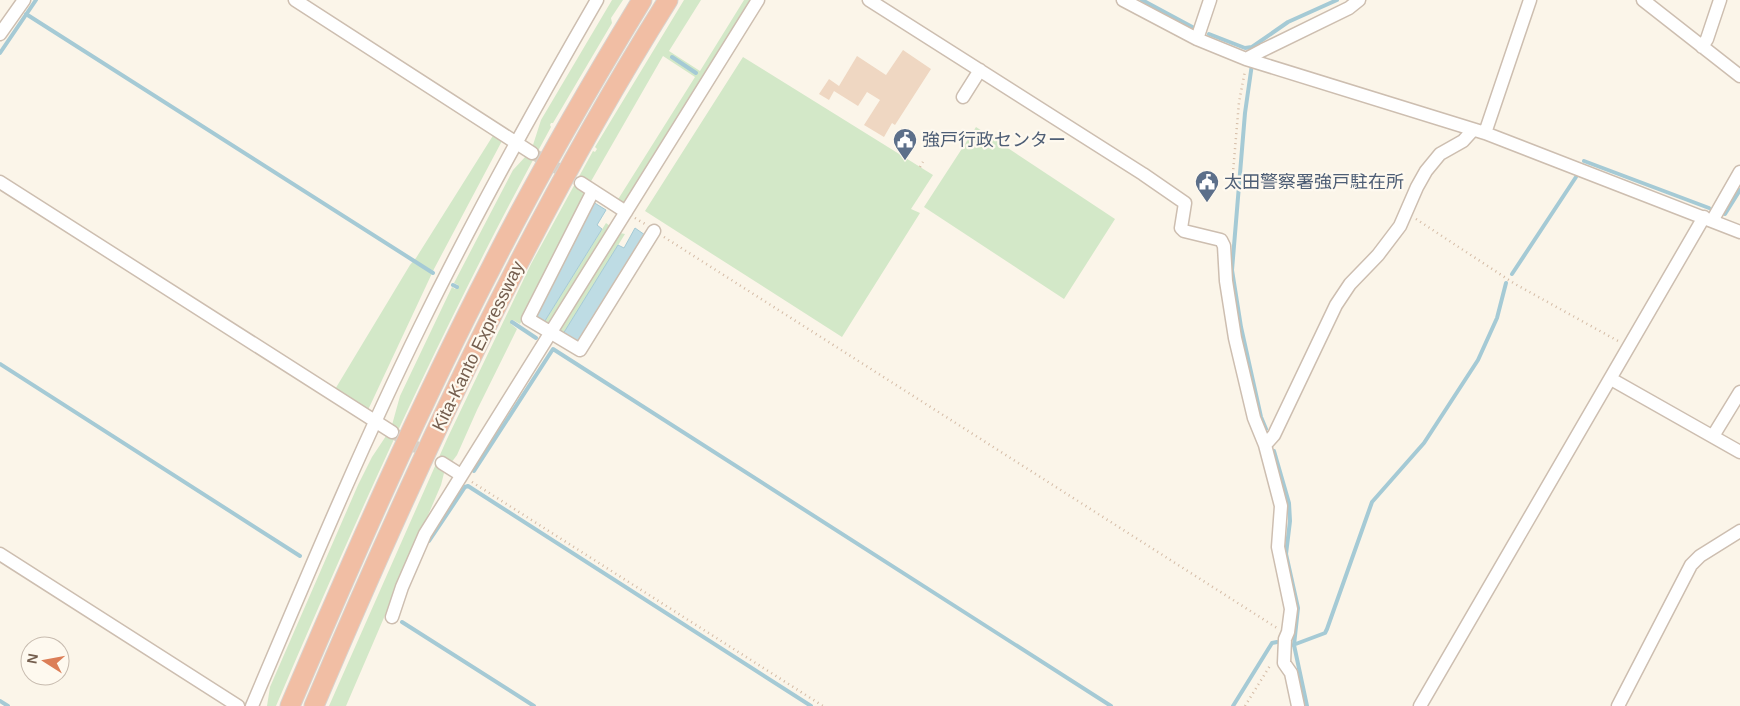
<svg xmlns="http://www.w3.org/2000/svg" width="1740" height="706" font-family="Helvetica,'Noto Sans JP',sans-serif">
  <rect width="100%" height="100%" fill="#fbf5e9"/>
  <path fill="#d3e8c8" d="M 612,0 L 623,0 L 611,18 L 612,23 L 553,123 L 551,123 L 550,125 L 551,127 C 448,314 360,509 276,706 L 267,706 L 270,687 L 358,485 L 372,457 L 386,436 L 389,438 L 394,428 L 392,425 L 400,396 L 452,287 L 455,289 L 458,285 L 454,283 L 513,170 L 526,156 L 529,158 L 535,149 L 533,145 L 541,120 Z
    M 684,0 L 701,0 L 669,51 L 700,71 L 744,0 L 750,0 L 624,203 L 617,201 L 695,77 L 663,56 L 590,183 L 584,191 L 584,198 L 520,324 L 513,320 L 511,324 L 517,329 L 477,410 L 457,455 L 451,463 L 439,468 L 444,473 L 441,485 L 346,706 L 329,706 L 447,439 L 531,264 L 593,151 L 595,152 L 597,149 L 595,147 Z
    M 743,57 L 933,175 L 911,209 L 920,213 L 842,337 L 645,211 Z
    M 976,127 L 1115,219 L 1064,299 L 924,207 Z
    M 494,134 L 503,139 L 434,269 L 368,410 L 334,391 L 410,265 L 416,258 Z
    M 606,223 L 610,226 L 547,326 L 543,324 Z
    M 620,233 L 625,234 L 563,334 L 559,332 Z"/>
  <path fill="#bedce4" stroke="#a5cad5" d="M 593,202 L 606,210 L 597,225 L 602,229 L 543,324 L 534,316 Z
    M 635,228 L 645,235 L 579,343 L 563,334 L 618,245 L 624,248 Z"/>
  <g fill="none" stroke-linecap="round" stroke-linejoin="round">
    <path stroke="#a5cad5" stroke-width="4" d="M 1142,0 L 1196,29
      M 26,14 L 433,273
      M 1209,34 L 1245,48 L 1252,47 L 1288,22 L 1337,0
      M 0,53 L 36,0
      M 672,57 L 696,73
      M 1252,64 L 1245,113 L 1232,270 L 1241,327 L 1261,417 L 1266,429
      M 1584,161 L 1709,208
      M 1725,214 L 1740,190
      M 1512,274 L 1576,177
      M 453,285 L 457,287
      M 512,322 L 536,338
      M 0,364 L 300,556
      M 1274,451 L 1289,503 L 1290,521 L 1286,554 L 1298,608 L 1294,645 L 1307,706
      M 474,471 L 553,349 L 1111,706
      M 429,541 L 465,487 L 468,486 L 811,706
      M 402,622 L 534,706
      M 1293,645 L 1325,633 L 1327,629 L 1372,502 L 1424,443 L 1478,360 L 1497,318 L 1506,283
      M 0,701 L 8,706
      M 1233,706 L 1272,643 L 1277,642"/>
  </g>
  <path fill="#efd7c2" d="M 903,50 L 931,69 L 895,125 L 892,123 L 884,137 L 864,125 L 880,100 L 867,92 L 858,106 L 834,91 L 829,100 L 819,94 L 829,79 L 839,86 L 857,56 L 886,75 Z"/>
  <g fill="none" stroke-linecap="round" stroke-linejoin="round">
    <path stroke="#d9cfc2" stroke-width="12" stroke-dasharray="12 6" stroke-linecap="butt" d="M 532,153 L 581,183
      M 392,432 L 442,463"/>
    <g stroke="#cdbeb0" stroke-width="15">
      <path id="minor" d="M 295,0 L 532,153
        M 869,0 L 1143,174 L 1185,203 L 1181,228 L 1184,231 L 1221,240 L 1224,246 L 1226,281 L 1235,338 L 1254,418 L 1265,445 L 1281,506 L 1278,547 L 1291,609 L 1288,632 L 1285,639 L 1284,663 L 1291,673 L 1298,706
        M 1123,0 L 1197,39 L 1246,59 L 1485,133 L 1740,232
        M 1643,0 L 1740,76
        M 0,34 L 24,0
        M 1197,39 L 1210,0
        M 1702,47 L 1707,39 L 1720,0
        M 1246,59 L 1263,50 L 1349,8 L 1359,0
        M 963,97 L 980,70
        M 1485,133 L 1530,0
        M 0,182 L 392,432
        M 581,183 L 626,212
        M 593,191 L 528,319 L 580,350 L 654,231
        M 1712,221 L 1740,172
        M 1611,379 L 1740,452
        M 1713,436 L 1740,392
        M 1265,445 L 1274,435 L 1336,305 L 1350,284 L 1378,255 L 1400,226 L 1417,187 L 1426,171 L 1440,154 L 1463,141 L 1473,130
        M 442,463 L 461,475
        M 0,554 L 238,706
        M 392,617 L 402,587 L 425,534 L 758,0
        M 252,706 C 306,579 359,451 420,327 C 475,215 535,107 597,0
        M 1420,706 L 1704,217
        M 1618,706 L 1691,565 L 1700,556 L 1740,531"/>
    </g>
    <g stroke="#d8d2cd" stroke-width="21">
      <path id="highway" d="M 290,706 C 353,558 418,409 492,266 C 538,175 589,87 642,0
        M 314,706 C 417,463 528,223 668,0"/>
    </g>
    <path stroke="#d4bba5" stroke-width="2.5" stroke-dasharray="1 4" stroke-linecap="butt" d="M 920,167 L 923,162
      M 1232,184 L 1239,102 L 1245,71
      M 635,218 L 645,224
      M 1416,219 L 1515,284 L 1618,341
      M 664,237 L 1277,628
      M 472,482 L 823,706
      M 1245,706 L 1271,664"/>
    <use href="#minor" stroke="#fff" stroke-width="12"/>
    <use href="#highway" stroke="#f1bea4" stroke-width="19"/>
  </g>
  <defs>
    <g id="civic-pin" transform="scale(1.25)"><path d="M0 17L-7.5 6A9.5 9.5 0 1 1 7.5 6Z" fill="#5c6f8a" stroke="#fef9ef"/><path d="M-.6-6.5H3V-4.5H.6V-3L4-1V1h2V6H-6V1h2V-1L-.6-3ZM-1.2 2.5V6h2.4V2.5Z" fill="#fff"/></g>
  </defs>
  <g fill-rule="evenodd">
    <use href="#civic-pin" x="905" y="140"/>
    <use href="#civic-pin" x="1207" y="182"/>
  </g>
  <g text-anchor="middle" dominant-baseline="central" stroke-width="4.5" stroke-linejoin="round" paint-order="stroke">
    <g font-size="18" fill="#4e5e75" stroke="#fef9ef" text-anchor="start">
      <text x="922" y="140">強戸行政センター</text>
      <text x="1224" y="182">太田警察署強戸駐在所</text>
    </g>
    <g font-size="18" fill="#745e4e" stroke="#fef9ef">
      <text transform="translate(478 346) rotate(-64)">Kita-Kanto Expressway</text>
    </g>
  </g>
  <g transform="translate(45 661) rotate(281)"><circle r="24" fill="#fef9ef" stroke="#c7bbaf"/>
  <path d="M0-4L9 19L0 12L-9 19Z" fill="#dc7e57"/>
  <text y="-8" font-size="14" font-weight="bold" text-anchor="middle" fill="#745e4e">N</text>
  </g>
</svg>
